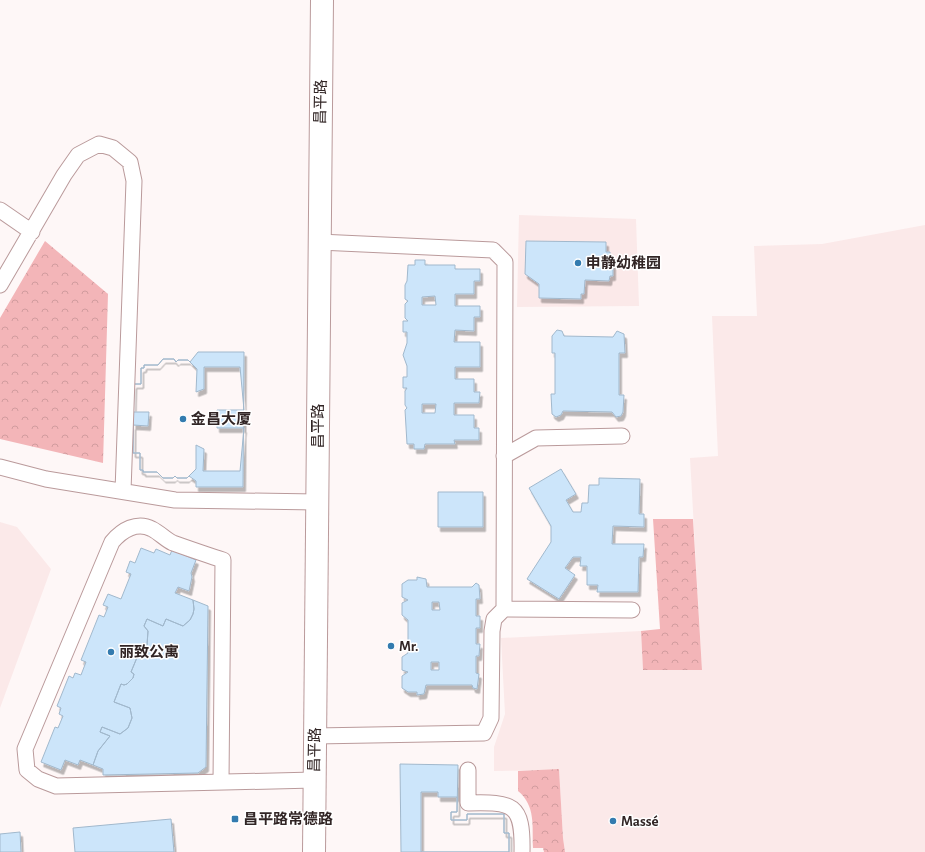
<svg xmlns="http://www.w3.org/2000/svg" width="925" height="852" font-family="'Alegreya Sans','Noto Sans SC',sans-serif">
  <defs>
    <pattern id="forest-crowns" width="20" height="18" patternUnits="userSpaceOnUse"><rect width="20" height="18" fill="#f3b5b8"/><path d="M2 6a3 3 0 1 1 6 0M12 15a3 3 0 1 1 6 0" fill="none" stroke="#d19c9e"/></pattern>
    <filter id="shadow"><feDropShadow dx="2.5" dy="4.5" stdDeviation="0" flood-color="#0004"/></filter>
  </defs>
  <rect width="100%" height="100%" fill="#fef7f7"/>
  <path fill="#fbe9e9" d="M 519,215 L 636,219 L 639,306 L 517,307 Z
    M 925,225 L 925,852 L 565,852 L 563,838 L 559,770 L 494,771 L 494,747 L 505,714 L 501,638 L 641,631 L 643,670 L 702,670 L 690,458 L 718,456 L 712,316 L 757,316 L 754,246 L 822,244 Z
    M 0,522 L 17,527 L 51,569 L 0,708 Z"/>
  <path fill="url(#forest-crowns)" d="M 45,241 L 108,294 L 103,463 L 0,439 L 0,318 Z
    M 653,519 L 693,519 L 702,670 L 643,670 L 641,631 L 660,629 Z
    M 559,769 L 563,838 L 565,852 L 544,852 L 543,848 L 533,848 C 532,826 536,806 518,791 L 518,771 Z"/>
  <path fill="#cce5fa" stroke="#a1b8cc" fill-rule="evenodd" filter="url(#shadow)" d="M 526,241 L 606,242 L 606,252 L 610,252 L 610,256 L 613,256 L 613,276 L 610,276 L 609,281 L 585,280 L 584,294 L 581,294 L 581,299 L 539,298 L 539,284 L 525,274 Z
    M 415,260 L 425,260 L 425,265 L 455,265 L 455,269 L 480,269 L 480,281 L 474,281 L 474,294 L 455,294 L 455,306 L 480,306 L 480,317 L 474,317 L 474,331 L 455,330 L 454,342 L 480,342 L 480,367 L 455,367 L 455,379 L 474,379 L 474,392 L 480,392 L 479,403 L 454,403 L 454,415 L 474,415 L 474,428 L 479,428 L 479,440 L 454,440 L 455,444 L 425,444 L 424,449 L 414,449 L 414,444 L 407,444 L 405,410 L 407,408 L 405,405 L 405,391 L 407,388 L 403,388 L 403,377 L 407,377 L 407,366 L 403,355 L 407,343 L 407,332 L 403,332 L 403,321 L 408,321 L 405,318 L 405,304 L 408,301 L 405,299 L 405,285 L 407,281 L 408,265 L 415,265 ZM 435,296 L 436,305 L 422,305 L 422,297 ZM 422,404 L 436,404 L 435,413 L 422,413 Z
    M 557,330 L 562,331 L 564,336 L 613,337 L 617,331 L 624,334 L 625,353 L 619,353 L 619,395 L 624,395 L 623,412 L 621,416 L 616,417 L 612,412 L 563,411 L 561,415 L 556,417 L 552,414 L 551,394 L 555,394 L 555,353 L 552,353 L 552,336 Z
    M 198,352 L 244,352 L 243,487 L 196,487 L 196,481 L 189,476 L 187,478 L 177,478 L 175,476 L 173,478 L 163,478 L 157,472 L 143,472 L 143,470 L 140,470 L 140,453 L 133,453 L 134,384 L 141,384 L 141,368 L 144,368 L 144,365 L 158,365 L 163,359 L 174,359 L 176,362 L 178,360 L 188,360 L 190,362 Z
    M 163,359 L 174,359 L 176,362 L 178,360 L 188,360 L 197,369 L 196,392 L 204,389 L 204,367 L 240,367 L 244,410 L 217,410 L 217,428 L 244,428 L 240,471 L 203,471 L 204,449 L 196,445 L 196,469 L 187,478 L 177,478 L 175,476 L 173,478 L 163,478 L 157,472 L 143,472 L 143,470 L 140,470 L 140,453 L 133,453 L 133,425 L 148,426 L 149,412 L 133,412 L 134,384 L 141,384 L 141,368 L 144,368 L 144,365 L 158,365 Z
    M 561,469 L 576,494 L 566,500 L 573,512 L 581,512 L 582,503 L 588,503 L 589,485 L 599,485 L 599,478 L 640,479 L 639,514 L 644,514 L 644,527 L 613,526 L 612,544 L 644,544 L 643,557 L 639,557 L 638,592 L 597,592 L 598,585 L 587,585 L 587,566 L 580,566 L 581,557 L 573,557 L 565,568 L 575,575 L 559,599 L 527,579 L 551,542 L 551,526 L 529,488 Z
    M 438,492 L 483,492 L 483,527 L 438,527 Z
    M 141,548 L 154,553 L 156,549 L 170,555 L 172,550 L 196,560 L 191,573 L 192,577 L 189,591 L 178,587 L 175,593 L 193,600 L 194,609 L 193,614 L 190,620 L 183,626 L 166,619 L 163,626 L 147,619 L 144,626 L 148,631 L 147,645 L 143,643 L 131,672 L 134,674 L 133,678 L 127,684 L 124,685 L 121,684 L 114,702 L 130,708 L 132,718 L 128,728 L 120,734 L 102,727 L 100,732 L 110,736 L 98,751 L 93,765 L 80,760 L 78,765 L 65,760 L 61,770 L 41,762 L 55,727 L 58,728 L 63,716 L 59,714 L 61,708 L 57,706 L 69,676 L 73,678 L 75,673 L 81,675 L 86,662 L 81,660 L 99,615 L 104,617 L 108,607 L 103,605 L 108,594 L 121,599 L 131,574 L 126,572 L 130,561 L 135,563 Z
    M 417,577 L 426,579 L 427,587 L 472,587 L 476,583 L 479,585 L 480,599 L 476,599 L 476,616 L 480,616 L 480,628 L 476,628 L 476,644 L 480,644 L 479,656 L 476,656 L 476,673 L 479,674 L 477,689 L 473,688 L 472,685 L 426,685 L 424,694 L 417,695 L 417,692 L 408,692 L 402,688 L 402,676 L 408,672 L 402,670 L 402,657 L 408,653 L 408,620 L 402,615 L 402,603 L 408,600 L 402,597 L 402,584 L 408,580 L 417,580 ZM 432,602 L 439,602 L 440,610 L 432,610 ZM 431,662 L 439,662 L 439,670 L 431,670 Z
    M 193,600 L 208,606 L 206,767 L 198,773 L 103,775 L 103,769 L 93,765 L 98,751 L 110,736 L 100,732 L 102,727 L 120,734 L 128,728 L 132,718 L 130,708 L 114,702 L 121,684 L 124,685 L 127,684 L 133,678 L 134,674 L 131,672 L 143,643 L 147,645 L 148,631 L 144,626 L 147,619 L 163,626 L 166,619 L 183,626 L 190,620 L 193,614 L 194,609 Z
    M 400,764 L 458,765 L 457,812 L 451,812 L 451,820 L 467,820 L 467,814 L 504,814 L 504,833 L 509,833 L 509,852 L 401,852 Z
    M 421,792 L 438,792 L 438,797 L 457,797 L 457,812 L 451,812 L 451,820 L 467,820 L 467,814 L 504,814 L 504,833 L 509,833 L 509,852 L 421,852 Z
    M 171,819 L 174,852 L 75,852 L 73,828 Z
    M 20,832 L 21,852 L 0,852 L 0,834 Z"/>
  <g fill="none" stroke-linecap="round" stroke-linejoin="round">
    <g stroke="#ba9a9b" stroke-width="17">
      <path id="lane" d="M 0,210 L 32,232
        M 319,242 L 493,250 L 505,262 L 504,609
        M 0,285 L 64,175 L 78,155 L 99,144 L 113,148 L 130,162 L 134,181 L 123,491
        M 504,456 L 536,438 L 622,436
        M 0,467 L 46,479 L 175,500 L 317,502
        M 315,736 L 484,733 L 491,718 L 492,631 L 494,619 L 504,609 L 632,610
        M 468,770 L 468,803 C 513,802 523,803 522,852
        M 221,782 L 223,560 C 207,555 190,549 173,543 C 166,540 160,533 152,529 C 137,521 122,530 112,542 L 25,749 L 27,770 L 38,779 L 56,786 L 314,780"/>
    </g>
    <g stroke="#ba9a9b" stroke-width="24">
      <path id="secondary" d="M 314,852 L 322,0"/>
    </g>
    <use href="#lane" stroke="#fff" stroke-width="15"/>
    <use href="#secondary" stroke="#fff" stroke-width="22"/>
  </g>
  <g fill="#337baf" stroke="#fff" stroke-width="1.5">
    <circle cx="578" cy="263" r="4"/>
    <circle cx="183" cy="419" r="4"/>
    <circle cx="391" cy="646" r="4"/>
    <circle cx="111" cy="652" r="4"/>
    <rect x="231" y="815" width="8" height="8" rx="2"/>
    <circle cx="613" cy="821" r="4"/>
  </g>
  <g text-anchor="middle" dominant-baseline="central" stroke-width="3" stroke-linejoin="round" paint-order="stroke">
    <g font-size="15" fill="#312525" stroke="#fff">
      <text transform="translate(321 102) rotate(-89)">昌平路</text>
      <text transform="translate(318 426) rotate(-90)">昌平路</text>
      <text transform="translate(315 750) rotate(-89)">昌平路</text>
    </g>
    <g font-size="15" font-weight="bold" fill="#312525" stroke="#fff" text-anchor="start">
      <text x="586" y="263">申静幼稚园</text>
      <text x="191" y="419">金昌大厦</text>
      <text x="399" y="646">Mr.</text>
      <text x="119" y="652">丽致公寓</text>
      <text x="243" y="819">昌平路常德路</text>
      <text x="621" y="821">Massé</text>
    </g>
  </g>
</svg>
